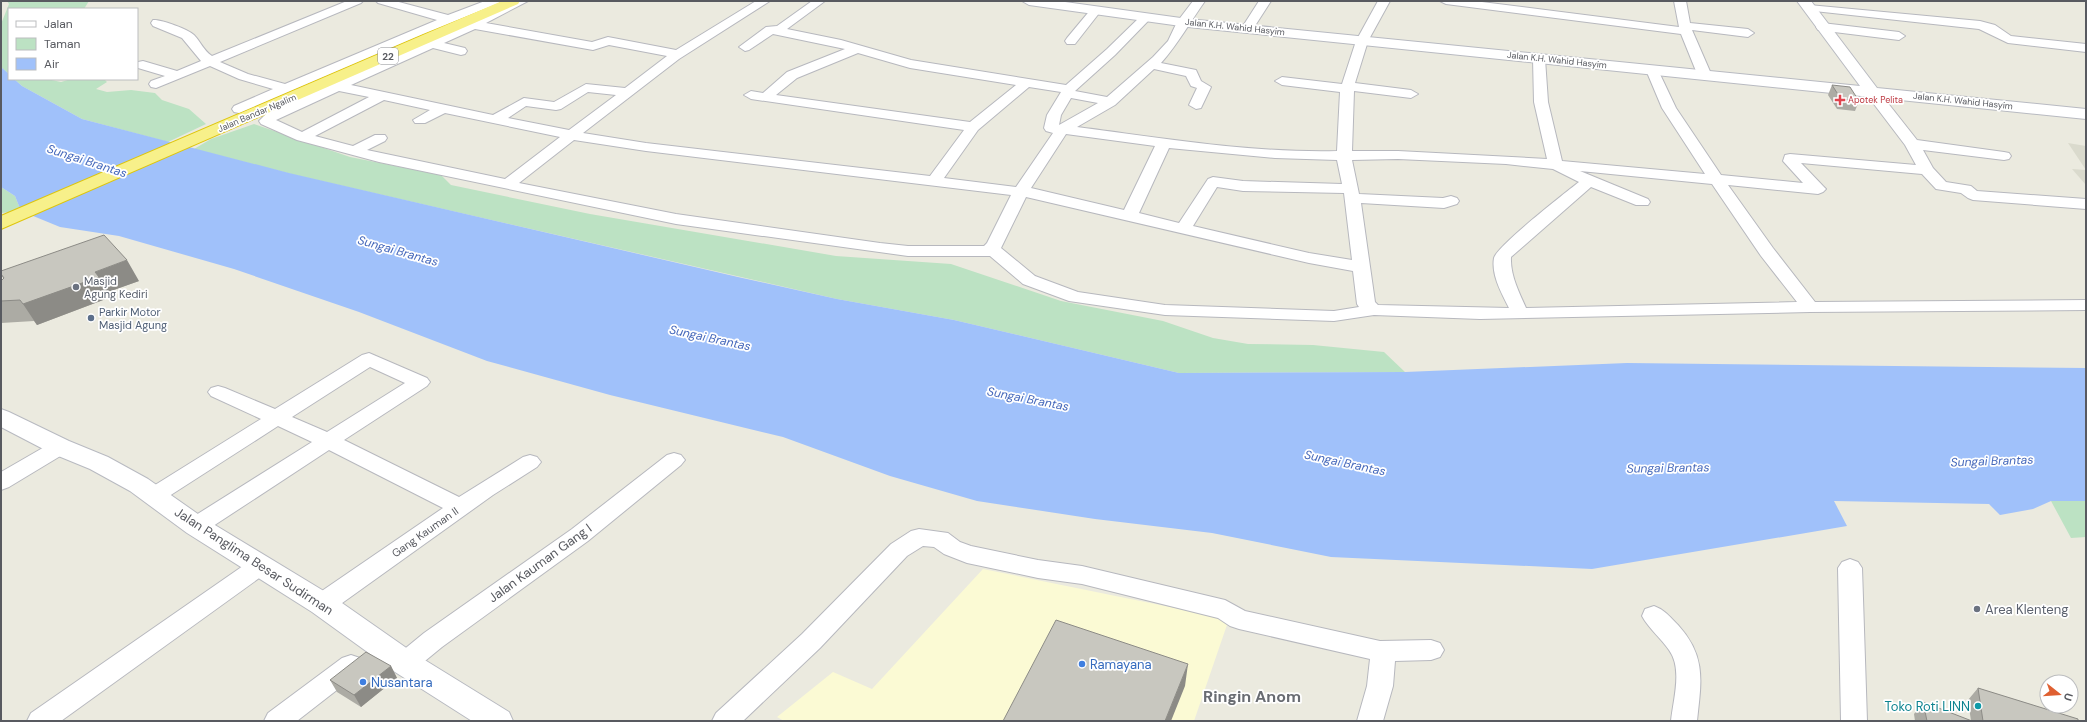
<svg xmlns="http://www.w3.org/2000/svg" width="2087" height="722" font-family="'DM Sans',sans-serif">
  <rect width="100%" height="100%" fill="#ebeadf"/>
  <path fill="#fbfad4" d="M 983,569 L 1229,619 L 1194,721 L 784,721 L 777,717 L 833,672 L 872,689 Z"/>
  <path fill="#dadacd" d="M 2068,143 L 2086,146 L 2086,185 L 2072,169 L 2086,170 Z"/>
  <path fill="#bce2c3" d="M 7,1 L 89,1 L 84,9 L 9,9 L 9,74 L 1,67 L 1,24 L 9,4 Z
    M 14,79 L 47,79 L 61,82 L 71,79 L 104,79 L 107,82 L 96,89 L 107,92 L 131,90 L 155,93 L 162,100 L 189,109 L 206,124 L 168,142 L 82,119 L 22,86 Z
    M 254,124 L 350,157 L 441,175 L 451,185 L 590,214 L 836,256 L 951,264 L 1061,301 L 1163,321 L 1213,338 L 1248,344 L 1313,345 L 1384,352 L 1405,372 L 1179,373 L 954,320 L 837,299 L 295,175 L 194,149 L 211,139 Z
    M 1,187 L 15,196 L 21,211 L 1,213 Z
    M 2051,501 L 2086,501 L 2086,537 L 2071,538 Z"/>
  <path fill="#a0c1fa" d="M 1,67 L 9,74 L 9,79 L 14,79 L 22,86 L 82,119 L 289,173 L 738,277 L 837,299 L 954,320 L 1179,373 L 1405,372 L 1627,363 L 2086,368 L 2086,501 L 2051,501 L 2033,509 L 2000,515 L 1989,504 L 1834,501 L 1847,526 L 1592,569 L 1331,557 L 1212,533 L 1095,519 L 977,501 L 890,476 L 783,437 L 610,395 L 487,361 L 359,312 L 234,269 L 119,236 L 60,227 L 21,211 L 15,196 L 1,187 Z"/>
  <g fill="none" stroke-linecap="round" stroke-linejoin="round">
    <g stroke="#b7b8be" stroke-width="2">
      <path id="street" d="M 347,1 L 363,1 L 361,3 L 220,62 L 248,74 L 285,84 L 437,20 L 378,3 L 376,1 L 395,1 L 448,15 L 485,1 L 501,1 L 499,3 L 423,34 L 239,113 L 234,112 L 232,109 L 234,106 L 273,89 L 239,79 L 210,66 L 156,88 L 151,87 L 149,84 L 151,81 L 165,76 L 138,68 L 137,66 L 138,62 L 143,61 L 177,71 L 201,61 L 182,38 L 153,26 L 151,23 L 153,20 C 160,19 188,29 194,35 C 201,42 203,50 212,56 Z
        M 513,1 L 528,1 L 486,23 L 592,42 L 608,37 L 676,50 L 756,1 L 770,1 L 679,59 L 583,133 L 646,143 L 930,176 L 964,130 L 751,99 L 744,95 L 751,91 L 763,93 L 787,72 L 845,49 L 773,34 L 749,50 L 745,51 L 739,47 L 766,27 L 777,26 L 812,1 L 825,1 L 787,29 L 841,40 L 911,60 L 1066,85 L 1107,49 L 1142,15 L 1150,15 L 1152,17 L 1150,19 L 1115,55 L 1075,91 L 1107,97 L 1153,57 L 1168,41 L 1177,22 L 1193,1 L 1205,1 C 1190,22 1178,44 1161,63 L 1196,70 L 1201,81 L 1211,87 L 1201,108 L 1196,109 L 1189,105 L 1197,88 L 1191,86 L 1186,76 L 1154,69 L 1115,105 L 1077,127 C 1163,138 1250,153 1337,151 L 1340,92 L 1282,85 L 1275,81 L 1282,77 L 1342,84 L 1356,41 L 1378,1 L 1390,1 L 1368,41 L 1355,83 L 1411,90 L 1418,94 L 1411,98 L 1354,91 L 1352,151 L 1398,151 L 1547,159 L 1534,102 L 1533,59 L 1539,55 L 1545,59 L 1548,102 L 1562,161 L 1705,174 L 1662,108 L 1646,70 L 1652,66 L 1658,70 L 1676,108 L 1721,175 L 1803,183 L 1783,161 L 1785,155 L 1790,154 L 1916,165 L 1905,145 L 1864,91 L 1871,87 L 1876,88 L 1917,140 L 2004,152 L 2009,153 L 2011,156 L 2009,159 L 2004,160 L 1923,150 L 1933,168 L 1946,182 L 1971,186 L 1977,191 L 2086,199 L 2086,209 L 1973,200 L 1968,198 L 1961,193 L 1936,189 L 1922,174 L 1801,163 L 1823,186 L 1826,189 L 1823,192 L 1818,194 L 1728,185 L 1773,248 L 1815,302 L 2086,300 L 2086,310 L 1810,312 L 1480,319 L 1374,315 L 1334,321 L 1165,315 L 1069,301 L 1023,284 L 990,256 L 908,256 L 676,224 L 379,162 L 297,140 L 261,124 L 259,121 L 267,113 ZM 475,29 L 593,50 L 609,45 L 667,56 L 625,88 L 586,84 L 554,102 L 524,98 L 493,115 L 351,85 L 433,48 L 461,55 L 465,54 L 467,51 L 465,48 L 444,43 ZM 858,53 L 910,68 L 1016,85 L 970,122 L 776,95 L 797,78 ZM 1029,87 L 1061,92 L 1047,115 L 1044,128 L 1046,131 L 1053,133 L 1016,187 L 944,178 L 978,130 ZM 339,91 L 369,97 L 302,132 L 276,120 ZM 588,92 L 616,95 L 569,130 L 508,118 L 526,106 L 556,110 L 561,109 ZM 1071,98 L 1098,103 L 1059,125 L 1061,115 ZM 384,100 L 430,110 L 413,120 L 415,123 L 425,123 L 445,113 L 560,137 L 505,179 L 367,150 L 385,141 L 387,138 L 385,135 L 375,135 L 353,146 L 315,136 ZM 1066,134 L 1155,146 L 1124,210 L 1031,188 ZM 574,140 L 646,151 L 1011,195 L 987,243 L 984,246 L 908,246 L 880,243 L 676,214 L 519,183 ZM 1169,148 L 1275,158 L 1337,160 L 1342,184 L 1243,181 L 1213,177 L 1208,179 L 1179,223 L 1139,213 ZM 1398,159 L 1506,164 L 1553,169 L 1579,182 C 1565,193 1497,246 1494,258 C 1491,275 1502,294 1509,308 L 1378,305 L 1375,302 L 1361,203 L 1444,208 L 1457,204 L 1459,201 L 1457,198 L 1451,196 L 1443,198 L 1359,194 L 1352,160 ZM 1580,171 L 1712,184 L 1761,256 L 1797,302 L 1526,308 C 1519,292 1510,275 1511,257 L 1591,187 L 1636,205 L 1648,205 L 1650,202 L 1648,199 ZM 1217,187 L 1243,191 L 1344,193 L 1352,260 L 1309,253 L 1193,226 ZM 1026,197 L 1309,263 L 1353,271 L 1357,304 L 1359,307 L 1334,311 L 1165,305 L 1078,292 L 1035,276 L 1001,248 Z
        M 1259,1 L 1271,1 L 1251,32 L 1243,32 L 1241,29 Z
        M 1440,1 L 1474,1 L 1679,27 L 1674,1 L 1686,1 L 1690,23 L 1748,29 L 1754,33 L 1748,37 L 1692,30 L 1712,76 L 1705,80 L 1698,76 L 1681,34 L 1446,4 Z
        M 1809,5 L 1980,21 L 1995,25 L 2011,36 L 2086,44 L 2086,52 L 2008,43 L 1979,29 L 1805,10 L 1803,8 L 1805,6 Z
        M 1096,7 L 1100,8 L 1102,10 L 1100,12 L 1075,44 L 1067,44 L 1065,41 L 1067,38 L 1092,8 Z
        M 1822,23 L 1899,32 L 1905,36 L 1899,40 L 1818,30 L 1816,27 Z
        M 369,353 L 427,378 L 430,382 L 427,386 L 344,440 L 459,497 L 523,457 L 530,455 L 537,457 L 541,462 L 537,467 L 493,495 L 331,611 L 322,613 L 313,611 L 310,604 L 313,597 L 443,508 L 329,450 L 204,532 L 196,534 L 188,532 L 185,526 L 188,520 L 312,442 L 278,426 L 163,500 L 155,503 L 147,500 L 144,495 L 147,490 L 261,419 L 211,396 L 208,392 L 211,388 L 218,386 L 225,388 L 275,409 L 362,355 ZM 370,367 L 405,383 L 327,432 L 292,417 Z
        M 60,440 L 67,442 L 70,447 L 67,452 L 9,487 L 1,490 L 1,472 L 53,442 Z
        M 674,453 L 681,455 L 685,460 L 681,465 L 588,541 L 442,647 L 414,670 L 405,673 L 396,670 L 392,663 L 396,656 L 424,633 L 572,529 L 667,455 Z
        M 919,529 L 948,533 L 960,542 L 971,546 L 1038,560 L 1082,566 L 1225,600 L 1245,611 L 1380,641 L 1431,640 L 1440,643 L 1444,650 L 1440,657 L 1431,660 L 1395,661 L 1393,686 L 1383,721 L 1357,721 L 1367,686 L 1370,659 L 1239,629 L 1230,626 L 1218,618 L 1082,584 L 1038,578 L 967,563 L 944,554 L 934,547 L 923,546 L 907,556 L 820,648 L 743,721 L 712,721 L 716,713 L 802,634 L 891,544 L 911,531 Z
        M 261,556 L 269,559 L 273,565 L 269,571 L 61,721 L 27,721 L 31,713 L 253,559 Z
        M 1850,559 L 1858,562 L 1862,568 L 1867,721 L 1841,721 L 1838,568 L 1842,562 Z
        M 1654,606 C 1665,610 1670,617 1678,625 C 1707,657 1701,682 1697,721 L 1671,721 C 1673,700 1683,669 1669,650 C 1661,638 1649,629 1642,616 L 1645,609 Z
        M 351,655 L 360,658 L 364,665 L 360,672 L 297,721 L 264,721 L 268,713 L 342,658 Z"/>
    </g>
    <g stroke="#b8bac1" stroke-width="2">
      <path id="secondary" d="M 1022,1 L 1058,1 L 1188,19 L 1860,86 L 1797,1 L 1811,1 L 1877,88 L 2086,109 L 2086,119 L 1188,27 L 1029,5 Z
        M 1,409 L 9,412 L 69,441 L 108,457 L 148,479 L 205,519 L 332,596 L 415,654 L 509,712 L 513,721 L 472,721 L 395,672 L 312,612 L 187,533 L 130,491 L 90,469 L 51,453 L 1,427 Z"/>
    </g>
    <g stroke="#dec50c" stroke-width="2">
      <path id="highway" d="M 502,1 L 520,1 L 518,4 L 1,229 L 1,216 Z"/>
    </g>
    <use href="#street" fill="#fff" fill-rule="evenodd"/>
    <use href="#secondary" fill="#fff" fill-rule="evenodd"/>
    <use href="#highway" fill="#f7f08a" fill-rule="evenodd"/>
  </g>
  <path fill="#acaba4" d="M 1832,85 L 1859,101 L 1855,111 L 1837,109 L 1828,95 Z
    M 1,275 L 139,281 L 108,292 L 111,297 L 37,325 L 34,321 L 1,323 L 1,281 L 4,279 Z
    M 391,666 L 397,678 L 361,707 L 337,692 L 330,680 Z
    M 1978,688 L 2078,721 L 1915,721 L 1914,714 L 1923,702 L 1971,721 L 1968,700 Z"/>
  <path fill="#8c8b86" d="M 127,260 L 139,281 L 108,292 L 111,297 L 37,325 L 23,304 L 95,272 Z
    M 1188,664 L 1185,686 L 1171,721 L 1165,721 Z
    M 391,666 L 397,678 L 361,707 L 354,695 Z"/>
  <path fill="#c8c7bf" stroke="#8c8b86" d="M 1832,85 L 1850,87 L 1859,101 L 1841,99 Z
    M 104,235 L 127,260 L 95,272 L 99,277 L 23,304 L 20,300 L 1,301 L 1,281 L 4,278 L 1,274 L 1,271 Z
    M 1056,620 L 1188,664 L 1165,721 L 1003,721 Z
    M 366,652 L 391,666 L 354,695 L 330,680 Z
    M 1978,688 L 2078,719 L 2078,721 L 1983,721 Z
    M 1923,702 L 1972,721 L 1927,721 Z"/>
  <path fill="#e0444e" stroke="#fff" stroke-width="1.5" d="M1838 94h4v4h4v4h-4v4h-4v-4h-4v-4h4z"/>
  <g fill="#6b7280" stroke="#fff" stroke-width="1.5">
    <circle cx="76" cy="287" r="4"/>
    <circle cx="1977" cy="609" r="4"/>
  </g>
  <circle fill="#5c6f8a" stroke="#fff" stroke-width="1.5" cx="91" cy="318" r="4"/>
  <g fill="#3f7fe0" stroke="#fff" stroke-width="1.5">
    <circle cx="1082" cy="664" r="4"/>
    <circle cx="363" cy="682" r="4"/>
  </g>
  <circle fill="#0f9aa8" stroke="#fff" stroke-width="1.5" cx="1978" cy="706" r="4"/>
  <g text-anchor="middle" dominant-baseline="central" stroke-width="3.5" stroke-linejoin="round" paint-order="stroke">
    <g font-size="9" fill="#585a60" stroke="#fff">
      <text transform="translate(1235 27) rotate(6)">Jalan K.H. Wahid Hasyim</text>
      <text transform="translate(1557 60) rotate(6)">Jalan K.H. Wahid Hasyim</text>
      <text transform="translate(1963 101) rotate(6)">Jalan K.H. Wahid Hasyim</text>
      <text transform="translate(257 113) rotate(-23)">Jalan Bandar Ngalim</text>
    </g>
    <g font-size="9" fill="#be3a42" stroke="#fff" text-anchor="start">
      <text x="1848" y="100">Apotek Pelita</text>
    </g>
    <rect fill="#fff" stroke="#8a8c90" stroke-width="1" x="378" y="48" width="20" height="16" rx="3"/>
    <g font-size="10" font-weight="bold" fill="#585a60">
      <text x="388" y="56">22</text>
    </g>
    <g font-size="11" fill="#5b616d" stroke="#fff" text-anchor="start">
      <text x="84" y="281">Masjid<tspan x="84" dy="13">Agung Kediri</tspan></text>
    </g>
    <g font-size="11" fill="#4e5e75" stroke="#fff" text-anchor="start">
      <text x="99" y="312">Parkir Motor<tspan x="99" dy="13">Masjid Agung</tspan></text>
    </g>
    <g font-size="11" fill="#585a60" stroke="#fff">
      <text transform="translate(425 532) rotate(-35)">Gang Kauman II</text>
    </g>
    <g font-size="12" font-style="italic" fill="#4568bb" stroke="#fff">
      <text transform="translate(87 161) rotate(18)">Sungai Brantas</text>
      <text transform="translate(398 251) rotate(16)">Sungai Brantas</text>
      <text transform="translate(710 338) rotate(12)">Sungai Brantas</text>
      <text transform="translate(1028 399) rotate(11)">Sungai Brantas</text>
      <text transform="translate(1992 461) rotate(-2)">Sungai Brantas</text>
      <text transform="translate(1345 463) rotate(12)">Sungai Brantas</text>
      <text transform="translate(1668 468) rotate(-1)">Sungai Brantas</text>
    </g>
    <g font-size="13" fill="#585a60" stroke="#fff">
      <text transform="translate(254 561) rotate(33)">Jalan Panglima Besar Sudirman</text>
      <text transform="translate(540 563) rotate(-36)">Jalan Kauman Gang I</text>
    </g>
    <g font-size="13" fill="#5b616d" stroke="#fff" text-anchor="start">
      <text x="1985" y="609">Area Klenteng</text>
    </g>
    <g font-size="13" fill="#366cbe" stroke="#fff" text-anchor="start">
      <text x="1090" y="664">Ramayana</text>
      <text x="371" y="682">Nusantara</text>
    </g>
    <g font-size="13" fill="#0d838f" stroke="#fff" text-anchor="end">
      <text x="1970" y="706">Toko Roti LINN</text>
    </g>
    <g font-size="16" font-weight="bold" fill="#696c72" stroke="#fff">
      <text x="1252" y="696">Ringin Anom</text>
    </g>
  </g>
  <rect width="2087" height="722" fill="none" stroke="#585a60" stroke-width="4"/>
  <rect x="8" y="8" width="130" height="72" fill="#ffffff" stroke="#bcbdbf"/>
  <rect x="16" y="21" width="20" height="6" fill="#ffffff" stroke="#bcbdbf"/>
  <text x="44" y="28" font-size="12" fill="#585a60">Jalan</text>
  <rect x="16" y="38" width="20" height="12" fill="#bce2c3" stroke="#bcbdbf"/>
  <text x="44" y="48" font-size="12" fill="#585a60">Taman</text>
  <rect x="16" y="58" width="20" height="12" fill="#a0c1fa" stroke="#bcbdbf"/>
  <text x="44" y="68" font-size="12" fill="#585a60">Air</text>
  <g transform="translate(2059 694) rotate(107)"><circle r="19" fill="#ffffff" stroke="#bcbdbf"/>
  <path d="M0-3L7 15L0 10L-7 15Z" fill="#df6031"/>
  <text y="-6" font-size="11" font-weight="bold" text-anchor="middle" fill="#585a60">U</text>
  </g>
</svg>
